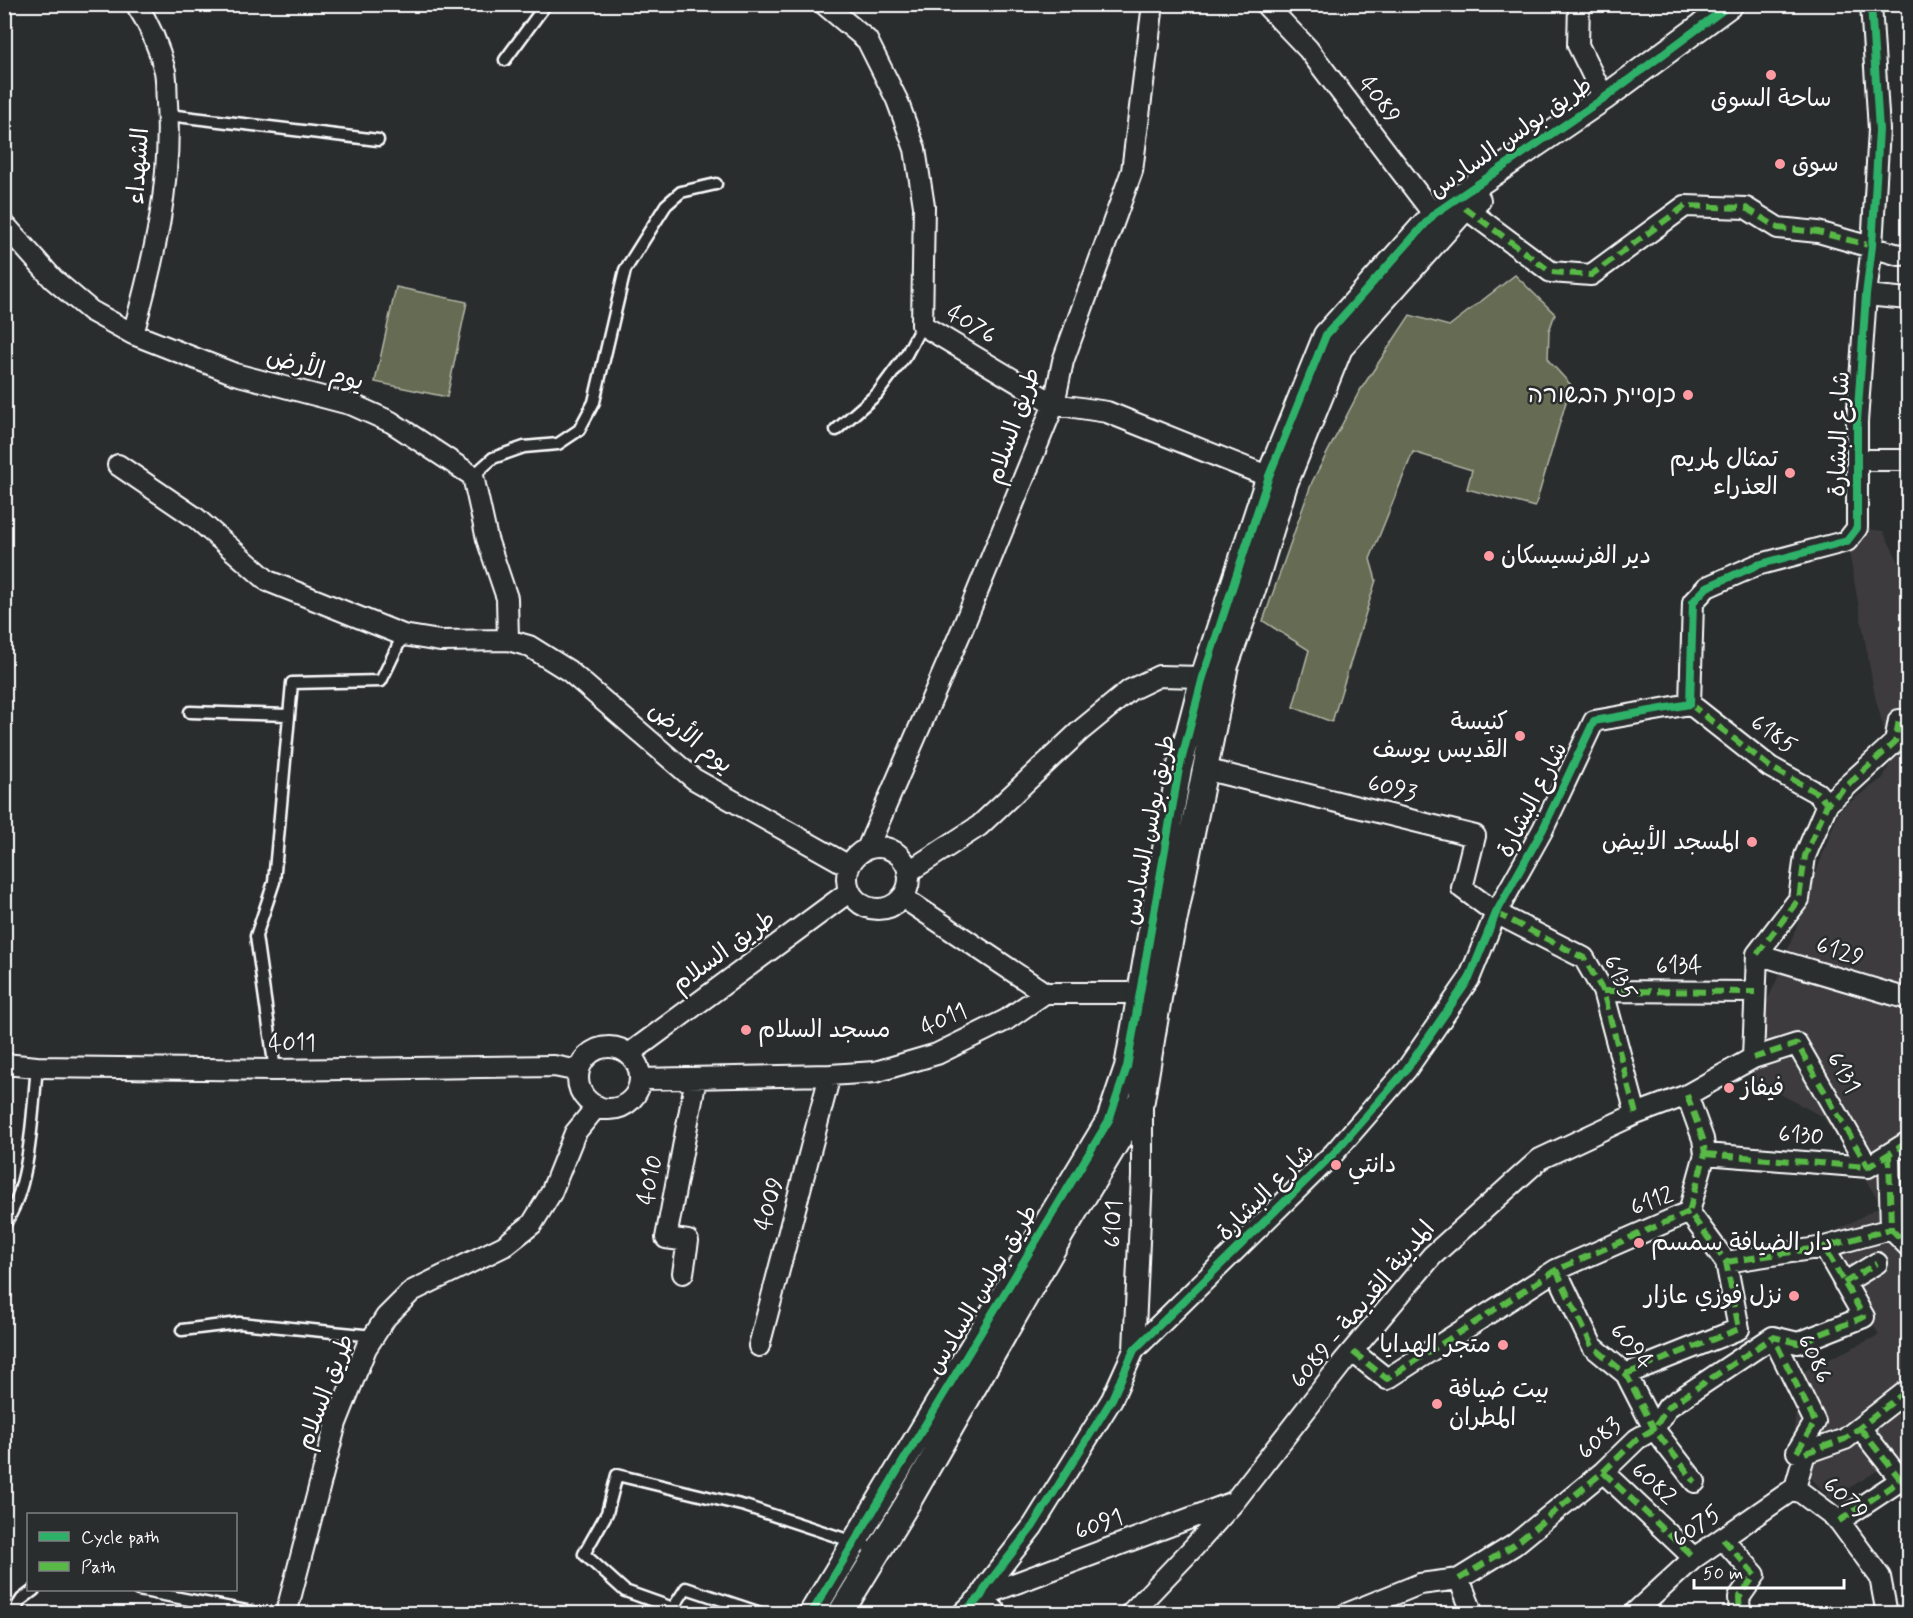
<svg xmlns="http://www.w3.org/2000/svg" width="1913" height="1618" font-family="Mynerve,'Playpen Sans Arabic','Playpen Sans Hebrew',sans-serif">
  <rect width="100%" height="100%" fill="#2a2d2e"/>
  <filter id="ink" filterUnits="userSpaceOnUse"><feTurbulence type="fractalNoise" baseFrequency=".0167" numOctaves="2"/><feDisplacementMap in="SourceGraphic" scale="12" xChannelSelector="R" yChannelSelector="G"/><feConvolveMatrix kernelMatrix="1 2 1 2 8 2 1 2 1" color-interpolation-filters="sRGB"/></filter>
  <g filter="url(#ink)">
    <path fill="#3e3b3c" d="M 1857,528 L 1883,531 L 1908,580 L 1908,1452 L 1831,1499 L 1791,1457 L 1800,1373 L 1879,1335 L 1827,1236 L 1882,1205 L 1823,1117 L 1734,1069 L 1777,980 L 1839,810 L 1883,778 L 1892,759 L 1875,696 L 1847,541 Z"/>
    <path fill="#666c52" stroke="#b2b6a8" stroke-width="1.5" d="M 1515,275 L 1555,314 L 1549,331 L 1548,360 L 1571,385 L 1535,507 L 1467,489 L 1472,470 L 1413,452 L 1370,559 L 1376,580 L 1332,722 L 1293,707 L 1309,650 L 1263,621 L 1312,482 L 1359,392 L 1410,315 L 1449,326 Z
      M 396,287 L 467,302 L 447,397 L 375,382 Z"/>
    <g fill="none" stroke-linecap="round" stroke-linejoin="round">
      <g stroke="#fff" stroke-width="15">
        <path id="service" d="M 505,60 L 546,4
          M 168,115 L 378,140
          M 836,430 L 877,394 L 906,355 L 922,325
          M 473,476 L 493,458 L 524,447 L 558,444 L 579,430 L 594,402 L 625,270 L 666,205 L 681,192 L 716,184
          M 190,712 L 289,715
          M 275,1070 L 256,936 L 274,882 L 292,683 L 381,681 L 403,635
          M 4,1225 C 31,1188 32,1113 37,1067
          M 182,1330 L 239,1323 L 374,1336
          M 138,1590 L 262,1614
          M 12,1614 L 22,1599 L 34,1590
          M 764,1614 L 686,1588 L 673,1608 L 625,1591 L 584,1554 L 607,1513 L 617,1475 L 745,1506 L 878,1550"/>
      </g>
      <g stroke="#fff" stroke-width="24">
        <path id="minor" d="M 824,4 L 867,40 L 897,100 L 915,149 L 924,206 L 922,325 L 1054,404 L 1107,412 L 1282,482
          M 1265,4 L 1308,49 L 1441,224
          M 1579,4 L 1578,45 L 1604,98
          M 1465,208 L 1551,272 L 1591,275 L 1685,206 L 1746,208 L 1778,228 L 1818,232 L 1899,255 L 1908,254
          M 4,224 L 53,279 L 91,311 L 133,334 L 235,374 L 353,405 L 391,422 L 473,476 L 487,539 L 507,598 L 508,640
          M 1866,295 L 1908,299
          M 133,334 C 154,259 172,182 167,103 C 166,93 167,82 165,71 C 159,47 150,25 136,4
          M 1858,460 L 1908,460
          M 118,465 L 196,518 L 268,581 L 403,635 L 440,641 L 508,640 L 529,646 L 569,671 L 694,779 L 849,866
          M 1690,704 L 1770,767 L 1817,793 L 1827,804
          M 1204,769 L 1475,836 L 1462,888 L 1496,913 L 1584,958 L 1603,991 L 1636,1114
          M847 878a31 31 0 1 1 62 0a31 31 0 1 1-62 0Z
          M 867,849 L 963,627 L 1054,404 L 1063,361 L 1132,171 L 1153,4
          M 908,872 L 979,826 L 1080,731 L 1130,690 L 1159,676 L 1203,677 L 1216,670
          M 902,897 L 1045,993 L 1155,993
          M 1757,954 L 1799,899 L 1805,856 L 1827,804 L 1895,742 L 1899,720 L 1908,720
          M 1757,954 L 1908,999
          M 1603,991 L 1755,992
          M578 1078a31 31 0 1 1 62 0a31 31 0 1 1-62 0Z
          M 629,1054 L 850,891
          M 1753,1058 L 1757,954
          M 4,1064 L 37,1067 L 275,1070 L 554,1066 L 579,1071
          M 640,1079 L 830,1075 L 875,1072 L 937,1054 L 1006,1020 L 1045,993
          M 1687,1095 L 1703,1139 L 1705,1154 L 1689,1212
          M 1705,1154 L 1868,1167 L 1908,1142
          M 1889,1154 L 1891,1229
          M 1891,1229 L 1908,1246
          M 1726,1262 L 1824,1247 L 1891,1229
          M 1556,1270 L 1592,1346 L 1626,1374 L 1654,1429 L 1695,1482
          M 683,1273 L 688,1241 L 666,1238 L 696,1078
          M 1844,1283 L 1877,1263
          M 759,1346 L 830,1075
          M 1134,1350 L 1142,1176 L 1142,1100
          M 1353,1352 L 1387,1379 L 1556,1270 L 1689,1212
          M 1626,1374 L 1739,1329 L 1726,1262 L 1689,1212
          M 1860,1428 L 1901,1480 L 1908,1485
          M 1805,1453 L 1845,1439 L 1908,1390
          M 1603,1472 L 1694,1558
          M 1795,1488 L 1805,1453 L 1797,1452 L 1815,1422 L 1773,1337 L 1798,1343 L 1864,1317 L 1824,1247
          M 1795,1488 L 1839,1521 L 1880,1577 L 1887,1614
          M 1839,1521 L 1901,1480
          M 1723,1539 L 1755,1575 L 1739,1598 L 1740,1614
          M 1459,1579 L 1473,1614
          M 286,1614 L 336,1423 L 366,1348 L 386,1317 L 412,1291 L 504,1246 L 532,1224 L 551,1193 L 575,1133 L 597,1106
          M 962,1614 L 981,1596 L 987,1585 L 1033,1526 L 1112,1399 L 1134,1350 L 1334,1153 L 1406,1070 L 1469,979 L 1496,913 L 1543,829 L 1594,721 L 1690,704 L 1693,602 L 1707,587 L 1757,565 L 1847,541 L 1857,528 L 1857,422 L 1866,295 L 1872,246 L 1879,130 L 1871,4
          M 998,1614 L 981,1596 L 1231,1503
          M 1130,1614 L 1194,1547 L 1234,1502 L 1343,1362 L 1432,1256 L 1540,1159 L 1636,1114 L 1687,1095 L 1753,1058 L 1797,1044 L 1868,1167
          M 1346,1614 L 1420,1584 L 1459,1579 L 1514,1545 L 1603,1472 L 1637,1439 L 1654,1429 L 1668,1407 L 1773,1337
          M 1633,1614 L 1694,1558 L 1795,1488"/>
      </g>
      <g stroke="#fff" stroke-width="28">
        <path id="tertiary" d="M 811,1614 L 1109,1120 L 1127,1067 L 1179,769 L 1203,677 L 1269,476 L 1326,335 L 1434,214 L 1604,98 L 1731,4
          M 840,1614 L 907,1504 L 1062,1233 L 1142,1100 L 1160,992 L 1226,665 L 1253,590 L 1285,484 L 1340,348 L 1465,208 L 1478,200"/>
      </g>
      <use href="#service" stroke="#2a2d2e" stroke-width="10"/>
      <use href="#minor" stroke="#2a2d2e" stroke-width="20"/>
      <use href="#tertiary" stroke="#2a2d2e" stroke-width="24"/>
      <path stroke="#58b947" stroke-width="6" stroke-dasharray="12 6" stroke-linecap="butt" d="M 1465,208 L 1551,272 L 1591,275 L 1685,206 L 1746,208 L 1778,228 L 1818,232 L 1872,246
        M 1690,704 L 1770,767 L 1817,793 L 1827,804
        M 1496,913 L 1584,958 L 1603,991 L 1636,1114
        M 1757,954 L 1799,899 L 1805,856 L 1827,804 L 1895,742 L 1899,720 L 1908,720
        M 1603,991 L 1755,992
        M 1753,1058 L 1797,1044 L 1868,1167
        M 1687,1095 L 1703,1139 L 1705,1154 L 1689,1212
        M 1705,1154 L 1868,1167 L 1908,1142
        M 1889,1154 L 1891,1229
        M 1891,1229 L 1908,1246
        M 1726,1262 L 1824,1247 L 1891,1229
        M 1556,1270 L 1592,1346 L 1626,1374 L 1654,1429 L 1695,1482
        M 1844,1283 L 1877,1263
        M 1353,1352 L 1387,1379 L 1556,1270 L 1689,1212
        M 1626,1374 L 1739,1329 L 1726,1262 L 1689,1212
        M 1860,1428 L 1901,1480 L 1908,1485
        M 1797,1452 L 1815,1422 L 1773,1337 L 1798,1343 L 1864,1317 L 1824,1247
        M 1805,1453 L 1845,1439 L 1908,1390
        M 1603,1472 L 1694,1558
        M 1839,1521 L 1901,1480
        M 1723,1539 L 1755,1575 L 1739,1598 L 1740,1614
        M 1459,1579 L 1514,1545 L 1603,1472 L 1637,1439 L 1654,1429 L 1668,1407 L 1773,1337"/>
      <g stroke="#2a2d2e" stroke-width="11">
        <path id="cycleway" d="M 811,1614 L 1109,1120 L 1127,1067 L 1179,769 L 1203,677 L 1269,476 L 1326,335 L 1434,214 L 1604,98 L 1731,4
          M 962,1614 L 981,1596 L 987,1585 L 1033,1526 L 1112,1399 L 1134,1350 L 1334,1153 L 1406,1070 L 1469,979 L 1496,913 L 1543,829 L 1594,721 L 1690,704 L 1693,602 L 1707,587 L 1757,565 L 1847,541 L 1857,528 L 1857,422 L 1866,295 L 1872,246 L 1879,130 L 1871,4"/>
      </g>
      <use href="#cycleway" stroke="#2db169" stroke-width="8"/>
    </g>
  </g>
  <g fill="#ff9aa2" stroke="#2a2d2e" stroke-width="2">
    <circle cx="1771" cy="75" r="6"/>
    <circle cx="1780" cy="164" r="6"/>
    <circle cx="1688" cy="395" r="6"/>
    <circle cx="1790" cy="473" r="6"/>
    <circle cx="1489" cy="556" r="6"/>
    <circle cx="1520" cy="736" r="6"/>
    <circle cx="1752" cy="842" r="6"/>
    <circle cx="746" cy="1030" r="6"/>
    <circle cx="1729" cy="1088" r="6"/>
    <circle cx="1336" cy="1165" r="6"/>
    <circle cx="1639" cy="1243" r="6"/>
    <circle cx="1794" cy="1296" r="6"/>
    <circle cx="1503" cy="1345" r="6"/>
    <circle cx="1437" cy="1404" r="6"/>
  </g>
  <g text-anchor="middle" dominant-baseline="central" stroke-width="5" stroke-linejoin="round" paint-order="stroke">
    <g font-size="24" fill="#fff" stroke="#2a2d2e" text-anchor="start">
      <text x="1771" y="99" text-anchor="middle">ساحة السوق</text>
      <text x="1792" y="164">سوق</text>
      <text x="1676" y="395" text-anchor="end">כנסיית הבשורה</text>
      <text x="1778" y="459" text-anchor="end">تمثال لمريم<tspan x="1778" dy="28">العذراء</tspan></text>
      <text x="1501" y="556">دير الفرنسيسكان</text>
      <text x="1508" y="722" text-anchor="end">كنيسة<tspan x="1508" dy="28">القديس يوسف</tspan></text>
      <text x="1740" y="842" text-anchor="end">المسجد الأبيض</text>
      <text x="758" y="1030">مسجد السلام</text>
      <text x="1741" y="1088">فيفاز</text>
      <text x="1348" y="1165">دانتي</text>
      <text x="1651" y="1243">دار الضيافة سمسم</text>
      <text x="1782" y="1296" text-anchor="end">نزل فوزي عازار</text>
      <text x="1491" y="1345" text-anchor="end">متجر الهدايا</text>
      <text x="1449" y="1390">بيت ضيافة<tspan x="1449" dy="28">المطران</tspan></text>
    </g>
    <g font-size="24" fill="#fff" stroke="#2a2d2e">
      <text transform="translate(1379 100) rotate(53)">4089</text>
      <text transform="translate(1511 138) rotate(-35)">طريق بولس السادس</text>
      <text transform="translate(139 166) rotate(-86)">الشهداء</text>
      <text transform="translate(971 325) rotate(31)">4076</text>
      <text transform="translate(315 370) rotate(16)">يوم الأرض</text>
      <text transform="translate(1014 426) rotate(-71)">طريق السلام</text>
      <text transform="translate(1840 434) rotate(-88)">شارع البشارة</text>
      <text transform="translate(1773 735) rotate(36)">6185</text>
      <text transform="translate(690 738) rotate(38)">يوم الأرض</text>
      <text transform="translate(1392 789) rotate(14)">6093</text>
      <text transform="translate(1533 800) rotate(-63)">شارع البشارة</text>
      <text transform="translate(1150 830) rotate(-79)">طريق بولس السادس</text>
      <text transform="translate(724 952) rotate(-36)">طريق السلام</text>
      <text transform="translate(1840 952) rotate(17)">6129</text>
      <text x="1679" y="966">6134</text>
      <text transform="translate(1619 978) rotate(65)">6135</text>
      <text transform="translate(944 1020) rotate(-24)">4011</text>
      <text transform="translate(292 1044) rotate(-1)">4011</text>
      <text transform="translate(1843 1073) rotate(60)">6131</text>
      <text transform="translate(1801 1136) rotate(4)">6130</text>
      <text transform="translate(651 1180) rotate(-79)">4010</text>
      <text transform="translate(1266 1193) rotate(-45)">شارع البشارة</text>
      <text transform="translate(1652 1202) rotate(-20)">6112</text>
      <text transform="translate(770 1204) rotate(-75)">4009</text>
      <text transform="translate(1114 1224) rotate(-88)">6101</text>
      <text transform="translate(983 1290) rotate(-59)">طريق بولس السادس</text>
      <text transform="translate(1363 1305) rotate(-50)">المدينة القديمة - 6089</text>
      <text transform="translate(1631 1347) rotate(50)">6094</text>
      <text transform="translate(1814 1359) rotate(65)">6086</text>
      <text transform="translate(326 1392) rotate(-69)">طريق السلام</text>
      <text transform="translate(1600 1439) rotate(-42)">6083</text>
      <text transform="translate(1653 1484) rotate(43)">6082</text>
      <text transform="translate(1845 1499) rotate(43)">6079</text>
      <text transform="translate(1099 1525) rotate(-20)">6091</text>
      <text transform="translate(1697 1527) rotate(-36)">6075</text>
    </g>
  </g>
  <rect width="1913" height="1618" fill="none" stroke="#2a2d2e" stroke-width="24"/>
  <rect x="12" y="12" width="1889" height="1594" fill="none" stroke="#fff" stroke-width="2" filter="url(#ink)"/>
  <rect x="27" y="1513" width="210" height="78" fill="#2a2d2e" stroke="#7f8182" stroke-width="1.5"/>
  <rect x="39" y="1532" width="30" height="9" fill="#2db169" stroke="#7f8182" stroke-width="1.5"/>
  <text x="81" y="1543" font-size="18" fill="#ffffff">Cycle path</text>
  <rect x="39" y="1562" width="30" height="9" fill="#58b947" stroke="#7f8182" stroke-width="1.5"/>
  <text x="81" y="1573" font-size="18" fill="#ffffff">Path</text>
  <path d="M1694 1579v9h150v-9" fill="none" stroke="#ffffff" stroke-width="3"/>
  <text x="1703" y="1579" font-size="18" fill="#ffffff" stroke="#2a2d2e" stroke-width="4.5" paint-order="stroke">50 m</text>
</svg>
